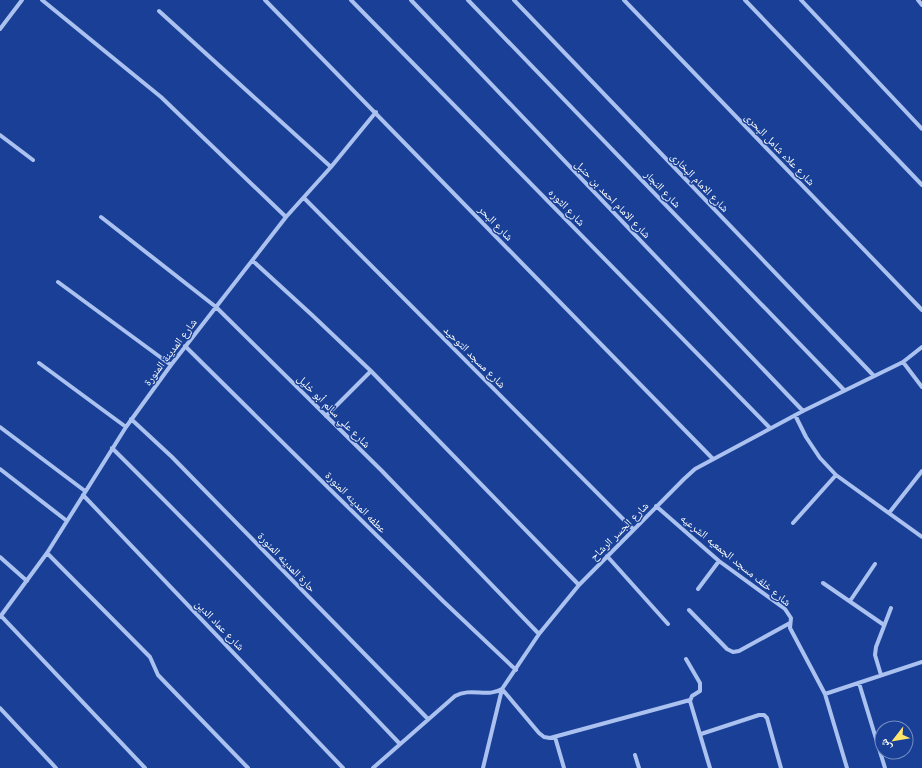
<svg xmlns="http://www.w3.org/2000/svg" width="922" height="768" font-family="Inter,'Noto Naskh Arabic',sans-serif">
  <rect width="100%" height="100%" fill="#194096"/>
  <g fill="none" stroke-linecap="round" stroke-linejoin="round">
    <path stroke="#abc2f0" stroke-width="4" d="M 42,0 L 161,97 L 286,217
      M 265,0 L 713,459
      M 351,0 L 770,428
      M 411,0 L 803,411
      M 468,0 L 844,390
      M 514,0 L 874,376
      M 624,0 L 922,310
      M 745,0 L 922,185
      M 801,0 L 922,129
      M 918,0 L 922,5
      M 159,11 L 331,167
      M 0,29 L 22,0
      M 0,135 L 33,160
      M 304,198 L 633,529
      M 101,217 L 216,307 L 382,471 L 539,634
      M 253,261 L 312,315 L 371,371 L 579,585
      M 58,282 L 171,365
      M 185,346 L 443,601 L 516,670
      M 903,362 L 922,387
      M 39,363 L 126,427
      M 795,415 L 806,437 L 820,458 L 836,475 L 922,537
      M 326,416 L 371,371
      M 131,419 L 172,457 L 428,719
      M 0,427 L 85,491
      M 112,448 C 210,545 305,644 400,744
      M 0,469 L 67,521
      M 83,495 L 343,768
      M 656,506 L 719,561 L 785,609 L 791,618 L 790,628 L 825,694 L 847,768
      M 889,513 L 922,471
      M 793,523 L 836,475
      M 47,553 L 150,657 L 158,675 L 248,768
      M 607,556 L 668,624
      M 0,557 L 27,581
      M 823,583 L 884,625
      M 698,589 L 719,561
      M 850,601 L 875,564
      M 689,610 L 727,649 L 733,652 L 739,651 L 790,623
      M 1,616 L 145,768
      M 0,617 L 47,553 L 126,427 L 171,365 L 286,217 L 331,167 L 376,112
      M 686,659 L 700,683 L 700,691 L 692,696 L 690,701 L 710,768
      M 881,675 L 875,655 L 876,647 L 891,608
      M 859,683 L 885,768
      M 502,689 L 539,733 L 544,737 L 550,738 L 690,700
      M 825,694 L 922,662
      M 0,708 L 56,768
      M 701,734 L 759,715 L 764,715 L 767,718 L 781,768
      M 555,737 L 564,768
      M 635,755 L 639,768
      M 373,768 L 455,696 C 471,687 488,698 502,689 L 539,634 L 579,585 L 684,479 L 695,469 L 803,411 L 903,362 L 922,347
      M 483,768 L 502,689"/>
  </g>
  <g text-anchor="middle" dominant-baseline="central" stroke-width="3" stroke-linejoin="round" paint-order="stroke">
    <g font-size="11" fill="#fff" stroke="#194096">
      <text transform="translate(780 149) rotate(46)">شارع علاء شامل البحرى</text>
      <text transform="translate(700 182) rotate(46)">شارع الامام البخارى</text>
      <text transform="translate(663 189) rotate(46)">شارع النجار</text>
      <text transform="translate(613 199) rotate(46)">شارع الامام احمد بن حنبل</text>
      <text transform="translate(567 207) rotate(46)">شارع الثوره</text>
      <text transform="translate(496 223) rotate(46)">شارع البحر</text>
      <text transform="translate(170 352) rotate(-53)">شارع المدينة المنورة</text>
      <text transform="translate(475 357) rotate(45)">شارع مسجد التوحيد</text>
      <text transform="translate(334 411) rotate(45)">شارع علي سالم أبو خليل</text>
      <text transform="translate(356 502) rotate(45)">عطفه المدينه المنورة</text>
      <text transform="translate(619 531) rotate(-45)">شارع الجسر الرشاح</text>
      <text transform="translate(736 560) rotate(39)">شارع خلف مسجد الجمعيه الشرعيه</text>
      <text transform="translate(287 562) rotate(46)">حارة المدينه المنورة</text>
      <text transform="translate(220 625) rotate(46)">شارع عماد الدين</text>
    </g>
  </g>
  <g transform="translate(894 740) rotate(239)"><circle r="19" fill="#194096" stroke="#758cc0"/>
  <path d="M0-3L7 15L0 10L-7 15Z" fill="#ffe66b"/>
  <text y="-6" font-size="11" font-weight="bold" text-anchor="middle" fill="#ffffff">ش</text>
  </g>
</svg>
